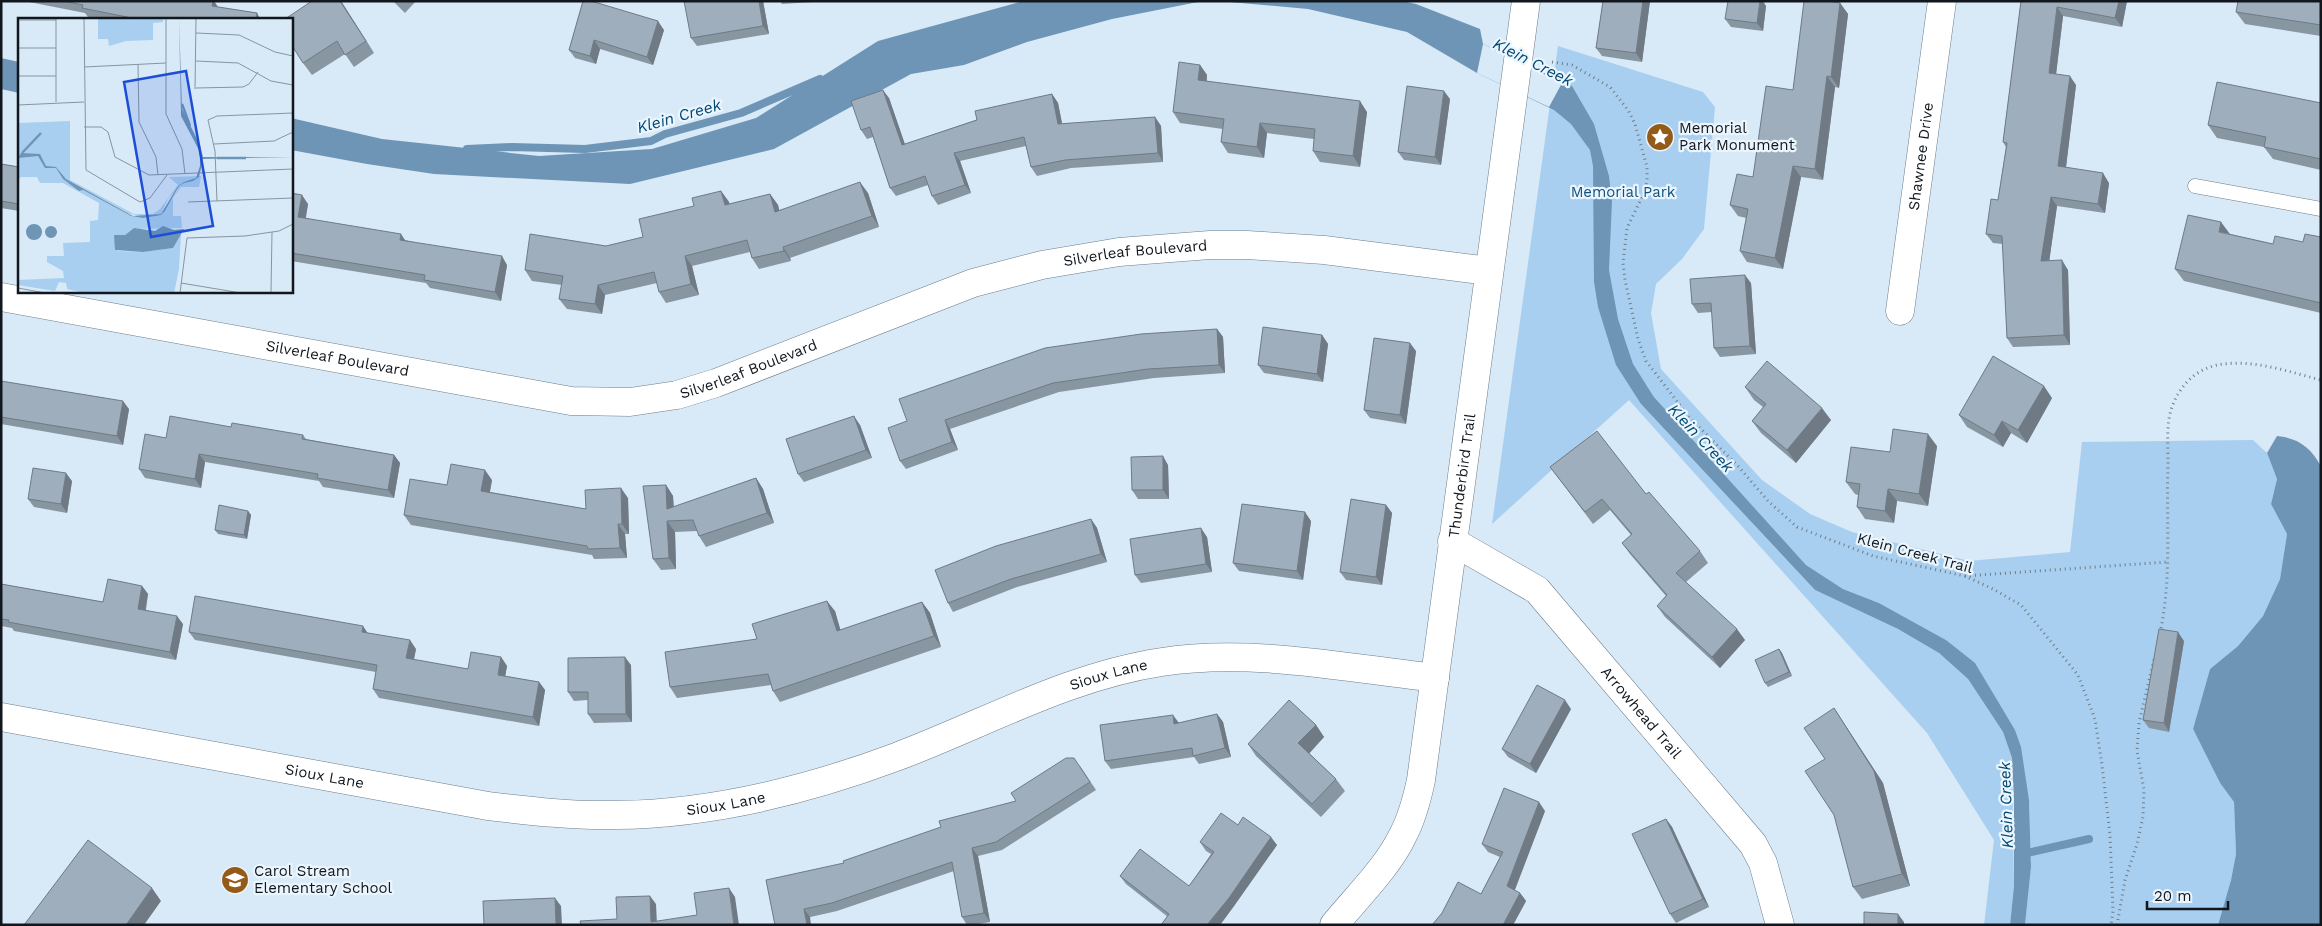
<svg xmlns="http://www.w3.org/2000/svg" width="2322" height="926" font-family="'Work Sans',sans-serif">
  <rect width="100%" height="100%" fill="#d8e9f8"/>
  <path fill="#a8cfef" d="M 1558,46 L 1703,92 L 1715,107 L 1704,229 L 1682,259 L 1656,284 L 1651,313 L 1661,369 L 1762,480 L 1810,514 L 1852,532 L 1969,561 L 2070,552 L 2082,442 L 2253,440 L 2267,453 L 2277,479 L 2271,504 L 2287,534 L 2280,579 L 2263,616 L 2238,646 L 2210,669 L 2193,729 L 2220,783 L 2234,802 L 2236,854 L 2231,880 L 2218,925 L 2025,925 L 2031,867 L 2029,800 L 2015,730 L 1996,700 L 1946,640 L 1879,603 L 1843,589 L 1806,565 L 1688,436 L 1654,397 L 1646,384 L 1641,404 L 1815,590 L 1898,629 L 1939,653 L 1968,679 L 2003,732 L 2012,758 L 2014,886 L 2010,925 L 1984,925 L 1994,840 L 1927,733 L 1629,400 L 1492,524 Z"/>
  <path fill="#6e95b5" d="M 1023,1 L 1203,1 L 1112,19 L 1027,42 L 964,65 L 911,74 L 774,149 L 630,184 L 434,174 L 367,164 L 291,150 L 291,118 L 382,139 L 539,156 L 652,149 L 756,118 L 878,41 Z
    M 1218,1 L 1402,1 L 1416,4 L 1480,29 L 1483,44 L 1572,86 L 1594,124 L 1609,176 L 1612,201 L 1609,270 L 1618,319 L 1633,364 L 1654,397 L 1806,565 L 1843,589 L 1879,603 L 1946,640 L 1975,663 L 2015,730 L 2021,747 L 2029,800 L 2031,867 L 2025,925 L 2010,925 L 2014,886 L 2014,800 L 2012,758 L 2003,732 L 1968,679 L 1939,653 L 1898,629 L 1815,590 L 1641,404 L 1616,365 L 1598,307 L 1594,282 L 1593,166 L 1590,150 L 1571,124 L 1554,110 L 1477,73 L 1407,32 L 1308,9 Z
    M 1,58 L 19,62 L 19,93 L 1,89 Z
    M 2277,436 C 2299,438 2311,448 2321,466 L 2321,925 L 2218,925 L 2231,880 L 2236,854 L 2234,802 L 2220,783 L 2193,729 L 2210,669 L 2238,646 L 2263,616 L 2280,579 L 2287,534 L 2271,504 L 2277,479 L 2267,453 Z"/>
  <path fill="#d8e9f8" d="M 1483,44 L 1562,83 L 1549,107 L 1477,73 Z"/>
  <g fill="none" stroke-linecap="round" stroke-linejoin="round">
    <path stroke="#6e95b5" stroke-width="8" d="M 467,149 L 512,147 L 585,149 L 651,141 L 665,134 L 741,113 L 820,79
      M 2023,854 L 2089,839"/>
    <g stroke="#6d7d8a" stroke-width="15">
      <path id="service" d="M 2195,186 L 2321,209"/>
    </g>
    <g stroke="#6d7d8a" stroke-width="29">
      <g id="minor">
        <path id="s1" d="M 1,297 L 571,401 L 630,402 L 677,395 L 716,383 L 973,283 L 1042,265 L 1119,252 L 1210,245 L 1247,245 L 1324,250 L 1489,271"/>
        <path id="s2" d="M 1900,311 L 1942,1"/>
        <path id="s3" d="M 1452,541 L 1537,590 L 1753,844 L 1763,863 L 1780,925"/>
        <path id="s4" d="M 1,717 L 488,806 C 531,811 573,816 615,815 C 712,814 805,791 896,757 C 984,724 1068,676 1162,662 C 1249,648 1348,668 1435,678"/>
        <path id="s5" d="M 1334,925 C 1356,898 1388,867 1403,835 C 1412,818 1417,799 1421,780 L 1526,1"/>
      </g>
    </g>
    <path stroke="#717d86" stroke-width="3" stroke-dasharray="1 4" stroke-linecap="butt" d="M 1552,62 L 1572,65 L 1610,87 L 1628,110 L 1635,124 L 1647,167 L 1647,181 L 1645,191 L 1627,228 L 1623,263 L 1625,280 L 1638,339 L 1646,361 L 1689,417 L 1738,466 L 1768,501 L 1797,527 L 1873,556 L 1965,576 L 1993,589 L 2021,605 L 2078,675 L 2095,719 L 2102,765 L 2110,835 L 2113,911 L 2111,925
      M 1965,576 L 2167,562
      M 2160,633 C 2172,579 2166,519 2168,463 C 2168,446 2166,423 2172,407 C 2180,384 2199,366 2224,364 C 2256,360 2290,372 2321,380
      M 2117,925 L 2125,880 L 2137,844 L 2143,817 L 2144,790 L 2137,751 L 2139,723 L 2154,659"/>
    <use href="#service" stroke="#fff" stroke-width="14"/>
    <use href="#minor" stroke="#fff" stroke-width="28"/>
  </g>
  <path fill="#8896a2" d="M 24,1 L 214,1 L 218,7 L 257,13 L 260,19 L 99,19 L 88,17 L 85,13 Z
    M 341,1 L 374,53 L 354,67 L 345,54 L 312,75 L 303,63 Z
    M 393,1 L 416,1 L 405,13 Z
    M 583,1 L 664,30 L 653,65 L 600,49 L 596,64 L 575,58 L 569,50 Z
    M 763,1 L 769,34 L 697,46 L 691,38 Z
    M 780,1 L 828,1 L 782,4 Z
    M 1603,1 L 1650,1 L 1642,62 L 1602,56 L 1596,48 Z
    M 2021,1 L 2127,1 L 2122,27 L 2063,16 L 2056,74 L 2076,85 L 2066,167 L 2109,183 L 2105,213 L 2057,206 L 2049,261 L 2068,270 L 2070,345 L 2013,347 L 2007,338 L 2003,244 L 1993,243 L 1986,234 L 1998,200 L 2006,147 L 2003,142 Z
    M 2321,1 L 2321,36 L 2245,24 L 2236,12 Z
    M 1840,3 L 1848,14 L 1839,88 L 1835,87 L 1823,180 L 1801,177 L 1783,269 L 1747,262 L 1740,251 L 1746,218 L 1738,216 L 1730,205 L 1753,177 L 1793,90 Z
    M 1766,6 L 1763,31 L 1731,27 L 1725,19 Z
    M 1200,65 L 1207,75 L 1207,81 L 1367,112 L 1360,167 L 1320,162 L 1313,151 L 1314,139 L 1267,133 L 1264,158 L 1228,153 L 1221,142 L 1223,129 L 1180,123 L 1173,112 Z
    M 1052,94 L 1058,103 L 1062,124 L 1155,117 L 1161,126 L 1163,162 L 1071,168 L 1037,176 L 1031,167 L 1026,146 L 960,161 L 971,193 L 938,205 L 932,196 L 928,185 L 896,196 L 890,188 L 873,137 L 867,139 L 861,130 L 889,98 L 905,144 Z
    M 1450,99 L 1441,165 L 1404,160 L 1398,152 Z
    M 2321,103 L 2321,170 L 2273,159 L 2264,147 L 2217,138 L 2208,125 Z
    M 1,164 L 19,167 L 19,211 L 1,208 Z
    M 721,191 L 729,202 L 729,204 L 770,194 L 778,205 L 779,210 L 868,193 L 879,227 L 790,258 L 791,261 L 759,269 L 752,258 L 750,252 L 692,266 L 699,295 L 666,303 L 659,292 L 657,283 L 605,295 L 602,314 L 567,309 L 559,299 L 562,285 L 532,281 L 525,270 L 606,246 L 643,237 Z
    M 291,193 L 308,204 L 306,218 L 405,240 L 507,265 L 501,301 L 430,288 L 426,283 L 291,261 Z
    M 2230,234 L 2273,244 L 2303,242 L 2321,237 L 2321,313 L 2184,281 L 2175,269 Z
    M 1751,283 L 1756,354 L 1720,357 L 1714,348 L 1712,312 L 1698,313 L 1692,304 Z
    M 1217,329 L 1223,337 L 1225,373 L 1154,378 L 1059,392 L 950,429 L 958,450 L 906,469 L 900,461 L 907,421 Z
    M 1322,335 L 1328,344 L 1323,382 L 1264,373 L 1258,365 Z
    M 1416,351 L 1406,424 L 1370,418 L 1364,410 Z
    M 1,381 L 129,409 L 123,445 L 1,424 Z
    M 1745,387 L 1831,420 L 1796,463 L 1761,433 L 1752,421 L 1763,407 L 1754,400 Z
    M 2052,398 L 2027,443 L 2011,433 L 2003,447 L 1967,427 L 1959,415 Z
    M 860,425 L 872,458 L 804,482 L 798,474 Z
    M 231,427 L 303,435 L 306,439 L 394,455 L 400,463 L 394,498 L 323,487 L 319,481 L 205,462 L 201,488 L 145,478 L 139,469 L 166,438 Z
    M 1937,446 L 1928,506 L 1897,501 L 1894,523 L 1865,519 L 1857,507 L 1858,495 L 1855,494 L 1846,482 L 1890,452 Z
    M 1168,465 L 1169,499 L 1138,499 L 1132,490 Z
    M 1550,467 L 1646,494 L 1700,551 L 1708,563 L 1686,582 L 1745,640 L 1720,668 L 1665,617 L 1657,606 L 1666,596 L 1630,554 L 1622,543 L 1631,535 L 1610,510 L 1593,524 Z
    M 756,478 L 763,489 L 774,523 L 706,547 L 699,536 L 697,531 L 675,532 L 676,569 L 661,570 L 653,559 L 666,485 L 673,496 L 674,507 Z
    M 492,480 L 490,492 L 586,509 L 628,498 L 629,534 L 625,534 L 627,558 L 594,559 L 592,555 L 411,525 L 404,515 L 447,485 Z
    M 72,481 L 67,513 L 34,507 L 28,499 Z
    M 1386,505 L 1392,513 L 1382,585 L 1346,580 L 1340,572 Z
    M 248,511 L 251,515 L 247,539 L 218,534 L 215,530 Z
    M 1091,519 L 1097,528 L 1107,562 L 1017,587 L 953,612 L 948,603 Z
    M 1311,521 L 1303,580 L 1239,571 L 1233,563 Z
    M 1207,537 L 1212,572 L 1141,583 L 1135,575 Z
    M 1,584 L 103,602 L 142,586 L 148,594 L 146,610 L 183,624 L 176,660 L 14,631 L 12,628 L 1,626 Z
    M 922,602 L 930,613 L 941,647 L 780,702 L 773,691 L 771,685 L 677,698 L 670,687 L 757,639 L 835,611 L 840,630 Z
    M 189,632 L 368,633 L 416,649 L 414,660 L 468,669 L 501,657 L 507,666 L 505,676 L 539,682 L 545,690 L 539,726 L 379,698 L 373,689 L 376,672 L 195,640 Z
    M 2184,641 L 2169,732 L 2149,728 L 2143,720 Z
    M 1779,649 L 1782,653 L 1792,676 L 1768,687 L 1765,683 Z
    M 631,665 L 632,722 L 594,723 L 588,714 L 588,700 L 574,701 L 568,692 Z
    M 1834,708 L 1883,783 L 1910,886 L 1862,899 L 1853,887 L 1825,759 Z
    M 1571,709 L 1536,773 L 1508,757 L 1502,749 Z
    M 1217,714 L 1223,722 L 1231,757 L 1199,764 L 1194,757 L 1111,769 L 1105,761 L 1179,723 Z
    M 1316,725 L 1324,737 L 1309,753 L 1336,779 L 1345,791 L 1321,817 L 1256,756 L 1248,744 Z
    M 1080,766 L 1096,790 L 1002,850 L 978,856 L 990,922 L 973,925 L 967,925 L 962,917 L 954,871 L 837,911 L 775,925 L 844,863 L 1016,801 Z
    M 1545,811 L 1514,890 L 1520,893 L 1526,901 L 1513,925 L 1432,925 L 1481,894 L 1500,857 L 1488,852 L 1482,844 Z
    M 1666,819 L 1672,827 L 1709,907 L 1676,923 L 1670,914 Z
    M 1238,825 L 1277,845 L 1234,906 L 1220,925 L 1161,925 L 1168,917 L 1126,884 L 1120,876 L 1189,886 L 1211,854 L 1206,851 L 1200,842 Z"/>
  <path fill="#6f7a84" d="M 213,1 L 214,1 L 219,9 L 212,6 Z
    M 340,1 L 341,1 L 374,53 L 366,41 Z
    M 759,1 L 763,1 L 769,34 L 763,26 Z
    M 1643,1 L 1650,1 L 1642,62 L 1636,53 Z
    M 1760,1 L 1763,1 L 1766,6 L 1763,31 L 1757,23 Z
    M 2119,1 L 2127,1 L 2122,27 L 2115,18 Z
    M 1840,3 L 1848,14 L 1839,88 L 1831,77 Z
    M 2057,7 L 2063,16 L 2055,83 L 2049,73 Z
    M 257,13 L 260,19 L 256,19 Z
    M 658,21 L 664,30 L 653,65 L 647,57 Z
    M 594,40 L 600,49 L 596,64 L 590,56 Z
    M 1200,65 L 1207,75 L 1205,90 L 1198,80 Z
    M 1827,76 L 1835,87 L 1823,180 L 1815,169 Z
    M 2070,76 L 2076,85 L 2065,175 L 2058,166 Z
    M 883,90 L 889,98 L 908,154 L 902,145 Z
    M 1444,91 L 1450,99 L 1441,165 L 1435,157 Z
    M 1052,94 L 1058,103 L 1064,133 L 1058,124 Z
    M 1360,101 L 1367,112 L 1360,167 L 1353,156 Z
    M 1155,117 L 1161,126 L 1163,162 L 1158,153 Z
    M 1260,123 L 1267,133 L 1264,158 L 1257,147 Z
    M 954,153 L 960,161 L 971,193 L 965,185 Z
    M 1793,166 L 1801,177 L 1783,269 L 1775,258 Z
    M 2103,173 L 2109,183 L 2105,213 L 2098,204 Z
    M 860,182 L 868,193 L 879,227 L 872,216 Z
    M 721,191 L 729,202 L 732,216 L 725,205 Z
    M 770,194 L 778,205 L 782,223 L 775,212 Z
    M 302,195 L 308,204 L 304,225 L 298,217 Z
    M 2051,197 L 2057,206 L 2048,270 L 2041,261 Z
    M 2221,222 L 2230,234 L 2219,232 Z
    M 401,234 L 407,243 L 400,240 Z
    M 783,247 L 790,258 L 791,261 L 784,251 Z
    M 502,256 L 507,265 L 501,301 L 495,292 Z
    M 685,256 L 692,266 L 699,295 L 691,284 Z
    M 2062,260 L 2068,270 L 2070,345 L 2064,335 Z
    M 1745,275 L 1751,283 L 1756,354 L 1750,346 Z
    M 598,285 L 605,295 L 602,314 L 595,304 Z
    M 1217,329 L 1223,337 L 1225,373 L 1219,365 Z
    M 1322,335 L 1328,344 L 1323,382 L 1317,374 Z
    M 1410,343 L 1416,351 L 1406,424 L 1400,415 Z
    M 2044,386 L 2052,398 L 2027,443 L 2018,430 Z
    M 123,401 L 129,409 L 123,445 L 117,436 Z
    M 1822,408 L 1831,420 L 1796,463 L 1787,450 Z
    M 854,416 L 860,425 L 872,458 L 866,450 Z
    M 945,420 L 950,429 L 958,450 L 952,442 Z
    M 2002,421 L 2011,433 L 2003,447 L 1994,435 Z
    M 1928,434 L 1937,446 L 1928,506 L 1919,494 Z
    M 199,454 L 205,462 L 201,488 L 195,479 Z
    M 394,455 L 400,463 L 394,498 L 388,490 Z
    M 1163,456 L 1168,465 L 1169,499 L 1163,490 Z
    M 485,470 L 492,480 L 488,501 L 481,491 Z
    M 66,473 L 72,481 L 67,513 L 61,504 Z
    M 756,478 L 763,489 L 774,523 L 767,513 Z
    M 666,485 L 673,496 L 674,520 L 667,509 Z
    M 621,488 L 628,498 L 629,534 L 622,524 Z
    M 1888,489 L 1897,501 L 1894,523 L 1885,511 Z
    M 1386,505 L 1392,513 L 1382,585 L 1376,577 Z
    M 248,511 L 251,515 L 247,539 L 244,535 Z
    M 1305,512 L 1311,521 L 1303,580 L 1297,571 Z
    M 1091,519 L 1097,528 L 1107,562 L 1101,554 Z
    M 667,521 L 675,532 L 676,569 L 669,558 Z
    M 618,524 L 625,534 L 627,558 L 620,548 Z
    M 1201,528 L 1207,537 L 1212,572 L 1206,564 Z
    M 142,586 L 148,594 L 144,617 L 138,609 Z
    M 827,601 L 835,611 L 844,642 L 837,631 Z
    M 922,602 L 930,613 L 941,647 L 934,636 Z
    M 177,616 L 183,624 L 176,660 L 170,652 Z
    M 363,626 L 369,635 L 362,632 Z
    M 1737,629 L 1745,640 L 1720,668 L 1712,657 Z
    M 2178,632 L 2184,641 L 2169,732 L 2164,723 Z
    M 410,640 L 416,649 L 412,667 L 406,658 Z
    M 1779,649 L 1782,653 L 1792,676 L 1789,672 Z
    M 501,657 L 507,666 L 504,683 L 498,675 Z
    M 625,657 L 631,665 L 632,722 L 626,714 Z
    M 539,682 L 545,690 L 539,726 L 533,717 Z
    M 1565,700 L 1571,709 L 1536,773 L 1530,764 Z
    M 1834,708 L 1883,783 L 1910,886 L 1902,874 Z
    M 1217,714 L 1223,722 L 1231,757 L 1225,748 Z
    M 1173,715 L 1179,723 L 1174,724 Z
    M 1316,725 L 1324,737 L 1307,756 L 1298,743 Z
    M 1539,802 L 1545,811 L 1513,895 L 1507,886 Z
    M 1666,819 L 1672,827 L 1709,907 L 1703,899 Z
    M 1271,837 L 1277,845 L 1234,906 L 1220,925 L 1207,925 Z
    M 972,848 L 978,856 L 990,922 L 984,913 Z
    M 152,888 L 161,901 L 144,925 L 126,925 Z
    M 729,888 L 735,897 L 739,925 L 734,925 Z
    M 1520,893 L 1526,901 L 1513,925 L 1503,925 Z
    M 650,896 L 656,904 L 657,925 L 651,922 Z
    M 555,898 L 561,906 L 562,925 L 556,925 Z
    M 804,909 L 810,917 L 811,925 L 807,925 Z
    M 1898,914 L 1904,922 L 1904,925 L 1898,925 Z"/>
  <path fill="#9eaebc" stroke="#6f7a84" d="M 63,1 L 213,1 L 212,6 L 257,13 L 256,19 L 137,19 L 82,8 L 83,5 Z
    M 312,1 L 340,1 L 366,41 L 345,55 L 337,41 L 303,63 L 291,44 L 291,19 L 285,19 Z
    M 583,1 L 591,1 L 658,21 L 647,57 L 594,40 L 590,56 L 569,50 Z
    M 684,1 L 759,1 L 763,26 L 691,38 Z
    M 1603,1 L 1643,1 L 1636,53 L 1596,48 Z
    M 1728,1 L 1760,1 L 1757,23 L 1725,19 Z
    M 1804,1 L 1828,1 L 1840,3 L 1831,77 L 1827,76 L 1815,169 L 1793,166 L 1775,258 L 1740,251 L 1748,209 L 1730,205 L 1737,174 L 1753,177 L 1766,86 L 1793,90 Z
    M 2021,1 L 2119,1 L 2115,18 L 2057,7 L 2049,73 L 2070,76 L 2058,166 L 2103,173 L 2098,204 L 2051,197 L 2041,261 L 2062,260 L 2064,335 L 2007,338 L 2002,236 L 1986,234 L 1991,199 L 1998,200 L 2007,143 L 2003,142 Z
    M 2238,1 L 2321,1 L 2321,25 L 2236,12 Z
    M 1179,62 L 1200,65 L 1198,80 L 1360,101 L 1353,156 L 1313,151 L 1315,129 L 1260,123 L 1257,147 L 1221,142 L 1224,119 L 1173,112 Z
    M 2217,82 L 2321,103 L 2321,159 L 2264,147 L 2266,137 L 2208,125 Z
    M 1407,86 L 1444,91 L 1435,157 L 1398,152 Z
    M 883,90 L 902,145 L 977,120 L 975,111 L 1052,94 L 1058,124 L 1155,117 L 1158,153 L 1065,160 L 1031,167 L 1024,137 L 954,153 L 965,185 L 932,196 L 925,176 L 890,188 L 870,127 L 861,130 L 851,101 Z
    M 1,164 L 19,167 L 19,204 L 1,201 Z
    M 860,182 L 872,216 L 783,247 L 784,251 L 752,258 L 747,240 L 685,256 L 691,284 L 659,292 L 654,272 L 598,285 L 595,304 L 559,299 L 563,276 L 525,270 L 530,234 L 606,246 L 643,237 L 639,219 L 694,206 L 692,198 L 721,191 L 725,205 L 770,194 L 775,212 Z
    M 291,193 L 302,195 L 298,217 L 401,234 L 400,240 L 502,256 L 495,292 L 424,280 L 425,275 L 291,253 Z
    M 2188,215 L 2221,222 L 2219,232 L 2273,244 L 2275,236 L 2303,242 L 2305,234 L 2321,237 L 2321,303 L 2175,269 Z
    M 1745,275 L 1750,346 L 1714,348 L 1711,303 L 1692,304 L 1690,279 Z
    M 1263,327 L 1322,335 L 1317,374 L 1258,365 Z
    M 1217,329 L 1219,365 L 1148,369 L 1053,383 L 945,420 L 952,442 L 900,461 L 888,428 L 907,421 L 899,399 L 1045,348 L 1141,334 Z
    M 1374,338 L 1410,343 L 1400,415 L 1364,410 Z
    M 1993,356 L 2044,386 L 2018,430 L 2002,421 L 1994,435 L 1959,415 Z
    M 1767,361 L 1822,408 L 1787,450 L 1752,421 L 1766,404 L 1745,387 Z
    M 1,381 L 123,401 L 117,436 L 1,417 Z
    M 170,416 L 231,427 L 232,423 L 303,435 L 302,439 L 394,455 L 388,490 L 317,478 L 318,474 L 199,454 L 195,479 L 139,469 L 145,434 L 166,438 Z
    M 854,416 L 866,450 L 798,474 L 786,439 Z
    M 1893,429 L 1928,434 L 1919,494 L 1888,489 L 1885,511 L 1857,507 L 1860,484 L 1846,482 L 1851,447 L 1890,452 Z
    M 1597,431 L 1646,494 L 1649,492 L 1700,551 L 1676,573 L 1737,629 L 1712,657 L 1657,606 L 1667,595 L 1622,543 L 1632,534 L 1602,499 L 1585,512 L 1550,467 Z
    M 1163,456 L 1163,490 L 1132,490 L 1131,457 Z
    M 451,464 L 485,470 L 481,491 L 586,509 L 585,490 L 621,488 L 622,524 L 618,524 L 620,548 L 588,549 L 587,546 L 404,515 L 410,479 L 447,485 Z
    M 33,468 L 66,473 L 61,504 L 28,499 Z
    M 756,478 L 767,513 L 699,536 L 693,520 L 667,521 L 669,558 L 653,559 L 643,486 L 666,485 L 667,509 Z
    M 1351,499 L 1386,505 L 1376,577 L 1340,572 Z
    M 1242,504 L 1305,512 L 1297,571 L 1233,563 Z
    M 219,505 L 248,511 L 244,535 L 215,530 Z
    M 1091,519 L 1101,554 L 1011,579 L 948,603 L 935,570 L 996,546 Z
    M 1201,528 L 1206,564 L 1135,575 L 1130,539 Z
    M 108,579 L 142,586 L 138,609 L 177,616 L 170,652 L 8,622 L 9,620 L 1,619 L 1,584 L 103,602 Z
    M 195,596 L 363,626 L 362,632 L 410,640 L 406,658 L 468,669 L 471,652 L 501,657 L 498,675 L 539,682 L 533,717 L 373,689 L 377,665 L 189,632 Z
    M 827,601 L 837,631 L 922,602 L 934,636 L 773,691 L 768,674 L 670,687 L 665,652 L 757,639 L 752,624 Z
    M 2159,629 L 2178,632 L 2164,723 L 2143,720 Z
    M 1779,649 L 1789,672 L 1765,683 L 1755,660 Z
    M 625,657 L 626,714 L 588,714 L 588,692 L 568,692 L 568,658 Z
    M 1537,685 L 1565,700 L 1530,764 L 1502,749 Z
    M 1289,700 L 1316,725 L 1298,743 L 1336,779 L 1312,804 L 1248,744 Z
    M 1834,708 L 1874,771 L 1902,874 L 1853,887 L 1834,815 L 1805,771 L 1825,759 L 1804,728 Z
    M 1217,714 L 1225,748 L 1193,756 L 1192,748 L 1105,761 L 1100,725 L 1173,715 L 1174,724 Z
    M 1066,758 L 1074,758 L 1090,782 L 996,842 L 972,848 L 984,913 L 962,917 L 952,862 L 832,903 L 804,909 L 807,925 L 775,925 L 766,880 L 844,863 L 843,861 L 941,827 L 939,821 L 1016,801 L 1011,793 Z
    M 1504,788 L 1539,802 L 1507,886 L 1520,893 L 1503,925 L 1432,925 L 1442,913 L 1458,882 L 1481,894 L 1503,852 L 1482,844 Z
    M 1221,813 L 1238,825 L 1243,817 L 1271,837 L 1229,898 L 1207,925 L 1161,925 L 1169,914 L 1120,876 L 1140,849 L 1189,886 L 1214,852 L 1200,842 Z
    M 1666,819 L 1703,899 L 1670,914 L 1632,834 Z
    M 88,840 L 152,888 L 126,925 L 24,925 Z
    M 729,888 L 734,925 L 581,925 L 580,921 L 617,919 L 616,897 L 650,896 L 651,922 L 697,915 L 694,893 Z
    M 555,898 L 556,925 L 484,925 L 483,901 Z
    M 1864,912 L 1898,914 L 1898,925 L 1864,925 Z"/>
  <defs>
    <g id="sight-disc" transform="scale(1.4375)"><circle r="9.5" fill="#945a18" stroke="#ebf5fe"/><path d="M0-6L1.8-2.2L6-1.7L2.9 1.2L3.7 5.4L0 3.3L-3.7 5.4L-2.9 1.2L-6-1.7L-1.8-2.2Z" fill="#fff"/></g>
    <g id="school-disc" transform="scale(1.4375)"><circle r="9.5" fill="#945a18" stroke="#ebf5fe"/><path d="M0-5L7-2L0 1L-7-2ZM-4 1L0 2.5L4 1V4Q0 6-4 4Z" fill="#fff"/></g>
  </defs>
  <g fill-rule="evenodd">
    <use href="#sight-disc" x="1660" y="137"/>
    <use href="#school-disc" x="235" y="880"/>
  </g>
  <g text-anchor="middle" dominant-baseline="central" stroke-width="4.5" stroke-linejoin="round" paint-order="stroke">
    <g font-size="15" fill="#11171c" stroke="#ebf5fe" text-anchor="start">
      <text x="1679" y="128">Memorial<tspan x="1679" dy="17">Park Monument</tspan></text>
      <text x="254" y="871">Carol Stream<tspan x="254" dy="17">Elementary School</tspan></text>
    </g>
    <g font-size="15" fill="#11171c" stroke="#ebf5fe">
      <text stroke="none"><textPath href="#s2" startOffset="156">Shawnee Drive</textPath></text>
      <text stroke="none"><textPath href="#s1" startOffset="1168">Silverleaf Boulevard</textPath></text>
      <text stroke="none"><textPath href="#s1" startOffset="342">Silverleaf Boulevard</textPath></text>
      <text stroke="none"><textPath href="#s1" startOffset="762">Silverleaf Boulevard</textPath></text>
      <text stroke="none"><textPath href="#s5" startOffset="479">Thunderbird Trail</textPath></text>
      <text transform="translate(1915 553) rotate(15)">Klein Creek Trail</text>
      <text stroke="none"><textPath href="#s4" startOffset="1139">Sioux Lane</textPath></text>
      <text stroke="none"><textPath href="#s3" startOffset="259">Arrowhead Trail</textPath></text>
      <text stroke="none"><textPath href="#s4" startOffset="329">Sioux Lane</textPath></text>
      <text stroke="none"><textPath href="#s4" startOffset="734">Sioux Lane</textPath></text>
    </g>
    <g font-size="15" fill="#0f517c" stroke="#ebf5fe">
      <text x="1623" y="192">Memorial Park</text>
    </g>
    <g font-size="16" font-style="italic" fill="#004972" stroke="#ebf5fe">
      <text transform="translate(1533 62) rotate(27)">Klein Creek</text>
      <text transform="translate(679 116) rotate(-16)">Klein Creek</text>
      <text transform="translate(1701 438) rotate(47)">Klein Creek</text>
      <text transform="translate(2006 805) rotate(-92)">Klein Creek</text>
    </g>
  </g>
  <g transform="translate(18 18)">
    <rect width="275" height="275" fill="#d8e9f8"/>
    <path d="M 80,0 L 145,0 L 145,4 L 135,5 L 135,22 L 108,23 L 91,28 L 90,21 L 80,21 ZM 52,103 L 52,162 L 116,196 L 135,196 L 142,191 L 160,167 L 151,159 L 183,158 L 181,169 L 163,169 L 155,180 L 155,198 L 163,198 L 164,210 L 115,211 L 107,217 L 97,217 L 99,233 L 125,234 L 155,230 L 160,216 L 163,217 L 161,251 L 156,275 L 67,275 L 49,271 L 48,265 L 41,264 L 37,273 L 0,267 L 0,262 L 46,260 L 45,253 L 29,244 L 29,238 L 46,238 L 45,225 L 72,224 L 72,203 L 80,202 L 81,185 L 45,165 L 22,165 L 19,159 L 3,159 L 0,162 L 0,105 ZM 52,163 L 110,195 L 125,199 L 143,196 L 150,181 L 162,168 L 147,193 L 143,197 L 138,198 L 125,200 L 113,198 L 65,172 L 61,173 Z" fill="#a8cfef" fill-rule="evenodd"/>
    <path d="M 161,0 L 164,91 L 182,127 L 185,139 L 275,139 L 185,141 L 181,159 L 175,163 L 166,165 L 161,168 L 147,193 L 143,197 L 138,198 L 125,200 L 113,198 L 65,172 L 61,173 L 45,161 L 38,150 L 27,150 L 20,138 L 0,140 L 3,135 L 22,136 L 28,148 L 38,149 L 48,161 L 115,198 L 143,196 L 160,168 L 166,164 L 178,160 L 182,148 L 182,134 L 163,98 ZM8 214a8 8 0 1 1 16 0a8 8 0 1 1-16 0ZM27 214a6 6 0 1 1 12 0a6 6 0 1 1-12 0ZM 145,208 L 156,212 L 166,211 L 155,230 L 125,234 L 97,232 L 96,217 L 107,217 L 116,210 L 137,213 Z" fill="#6e95b5"/>
    <path fill="none" stroke="#6e95b5" stroke-width="2.5" d="M 164,86 L 172,108M 4,135 L 23,115M 199,140 L 228,140"/>
    <path fill="none" stroke="#8895a0" stroke-width="1" d="M 38,0 L 38,84M 66,0 L 68,152 L 122,184 L 132,180 L 149,157M 148,0 L 148,96 L 164,131 L 167,156M 0,2 L 38,2M 178,15 L 221,17 L 257,34 L 275,38M 0,30 L 38,30M 178,43 L 220,45 L 253,63 L 275,67M 120,46 L 121,104 L 138,139 L 140,157M 66,49 L 148,45M 0,58 L 38,58M 178,70 L 225,69 L 231,66 L 240,54M 177,71 L 178,0M 0,87 L 66,84M 190,102 L 199,98 L 275,95M 190,102 L 197,133 L 199,183M 66,109 L 83,109 L 90,114 L 97,139 L 131,157 L 275,151M 196,126 L 256,123 L 275,114M 170,184 L 275,180M 163,265 L 223,275M 0,270 L 27,275M 162,275 L 169,220 L 227,218 L 261,213 L 275,206M 253,275 L 254,214"/>
    <path fill="#1d4ed8" fill-opacity="0.15" stroke="#1d4ed8" stroke-width="2.5" d="M 168,53 L 195,208 L 133,219 L 106,64 Z"/>
    <rect width="275" height="275" fill="none" stroke="#11171c" stroke-width="2.5"/>
  </g>
  <rect width="2322" height="926" fill="none" stroke="#11171c" stroke-width="5"/>
  <path d="M2147 901v8h81v-8" fill="none" stroke="#11171c" stroke-width="2.5"/>
  <text x="2154" y="901" font-size="15" fill="#11171c" stroke="#ebf5fe" stroke-width="4" paint-order="stroke">20 m</text>
</svg>
